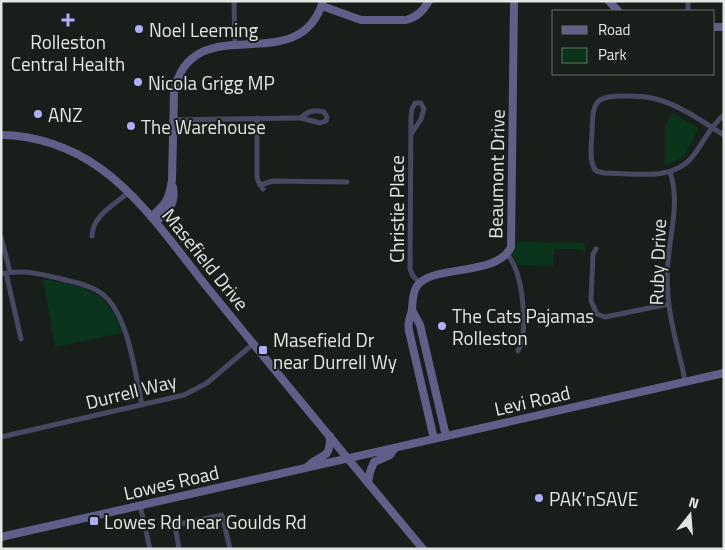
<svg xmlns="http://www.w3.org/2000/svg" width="725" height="550" font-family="'Titillium Web',sans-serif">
  <rect width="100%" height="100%" fill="#181f1a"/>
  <path fill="#0b341c" d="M 672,113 L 699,128 C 687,146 691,158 665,165 L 665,126 Z
    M 520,242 L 585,243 L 585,253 L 581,249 L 554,249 L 553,266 L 518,265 L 512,254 L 515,243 Z
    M 43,279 C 84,287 108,288 122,333 L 55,347 Z"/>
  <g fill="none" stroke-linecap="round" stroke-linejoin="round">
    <path stroke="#484862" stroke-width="5" d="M 234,1 L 235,45
      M 688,11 L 688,1
      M 724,115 C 710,126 704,142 693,156 C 673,182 634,173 604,173 L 596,171 C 588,161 592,142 592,130 C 593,101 595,96 625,96 C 635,96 646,96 656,99 C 680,105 703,122 724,135
      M 257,118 L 257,177 L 258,181 L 263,189
      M 173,120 L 293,118 L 301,118 L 320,123 L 326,121 L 327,117 L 324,112 C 316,109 307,111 301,118
      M 412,133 L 421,119 L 424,109 L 421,103 L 415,103 L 412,109 L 411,116 L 410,269 L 413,276 L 420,283
      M 670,172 C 679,198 672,226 669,252 C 667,266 667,281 668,294 C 669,323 680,353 685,381
      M 260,185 L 273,181 L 347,182
      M 92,236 C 92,216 115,204 129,192
      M 1,237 L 10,272
      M 596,249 L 593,254 L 591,301 L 597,314 L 605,317 L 669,304
      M 507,254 C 523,272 529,329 518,351
      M 6,273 L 21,339
      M 1,274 C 20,269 39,274 58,278 C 72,282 88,284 101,293 C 128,312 135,373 142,405
      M 1,437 L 184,395 L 207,383 L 253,344
      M 140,505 L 150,549
      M 179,549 L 175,525 L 222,515 L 230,549"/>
    <path stroke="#605f8a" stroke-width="8" d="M 609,1 L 618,11
      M 322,6 L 361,20 L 406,20 C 417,17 423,11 429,1
      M 714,27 L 724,27
      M 1,135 C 36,135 72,148 100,168 C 147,202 179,254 216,298 C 284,382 353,465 423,549
      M 151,217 C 166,204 169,200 172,180 L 174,92 C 192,4 299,83 323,1
      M 156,222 C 168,210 176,205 173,187
      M 412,310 L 420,325 L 446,436
      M 434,439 L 409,331 C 407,318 411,318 412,309 C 413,300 412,294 417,286 C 432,264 497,277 511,247 L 514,1
      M 308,466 C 322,452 330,462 330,436
      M 368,483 L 370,472 L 374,462 L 390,455 L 395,448
      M 1,537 L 724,373"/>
  </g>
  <g fill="#afaefa" stroke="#181f1a" stroke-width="2">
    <path d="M65.5 12.5h5v5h5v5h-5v5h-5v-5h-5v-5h5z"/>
    <circle cx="139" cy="29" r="5"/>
    <circle cx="138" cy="82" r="5"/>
    <circle cx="38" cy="114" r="5"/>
    <circle cx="131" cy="126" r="5"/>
    <circle cx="442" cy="326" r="5"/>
    <rect x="258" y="345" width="10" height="10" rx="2.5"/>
    <circle cx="539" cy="498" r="5"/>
    <rect x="89" y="516" width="10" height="10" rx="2.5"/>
  </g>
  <g text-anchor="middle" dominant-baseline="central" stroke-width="4" stroke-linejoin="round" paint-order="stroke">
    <g font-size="19" fill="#e2e7e3" stroke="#181f1a" text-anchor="start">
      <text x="149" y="29">Noel Leeming</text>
      <text x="68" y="41" text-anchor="middle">Rolleston<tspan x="68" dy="22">Central Health</tspan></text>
      <text x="148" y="82">Nicola Grigg MP</text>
      <text x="48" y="114">ANZ</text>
      <text x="141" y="126">The Warehouse</text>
      <text x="452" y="315">The Cats Pajamas<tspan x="452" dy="22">Rolleston</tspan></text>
      <text x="273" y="339">Masefield Dr<tspan x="273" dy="22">near Durrell Wy</tspan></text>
      <text x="549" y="498">PAK'nSAVE</text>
      <text x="104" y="521">Lowes Rd near Goulds Rd</text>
    </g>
    <g font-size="19" fill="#e2e7e3" stroke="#181f1a">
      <text transform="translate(496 174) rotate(-89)">Beaumont Drive</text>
      <text transform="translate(396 209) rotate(-90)">Christie Place</text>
      <text transform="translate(206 259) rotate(51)">Masefield Drive</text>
      <text transform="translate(657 262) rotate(-88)">Ruby Drive</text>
      <text transform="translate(131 391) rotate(-14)">Durrell Way</text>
      <text transform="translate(532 400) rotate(-13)">Levi Road</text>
      <text transform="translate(171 482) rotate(-13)">Lowes Road</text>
    </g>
  </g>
  <rect width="725" height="550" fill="none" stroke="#e2e7e3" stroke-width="5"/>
  <rect x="552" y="10" width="162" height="65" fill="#181f1a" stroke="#696f6a"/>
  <rect x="562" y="26" width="25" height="8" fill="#605f8a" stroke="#696f6a"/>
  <text x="598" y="35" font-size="15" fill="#e2e7e3">Road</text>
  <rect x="562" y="48" width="25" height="15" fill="#0b341c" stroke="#696f6a"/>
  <text x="598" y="60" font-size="15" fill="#e2e7e3">Park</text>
  <g transform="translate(690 515) rotate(17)" stroke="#181f1a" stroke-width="4" paint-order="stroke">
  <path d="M0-4L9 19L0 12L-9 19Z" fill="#e2e7e3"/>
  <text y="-8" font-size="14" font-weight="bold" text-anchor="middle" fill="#e2e7e3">N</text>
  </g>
</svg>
